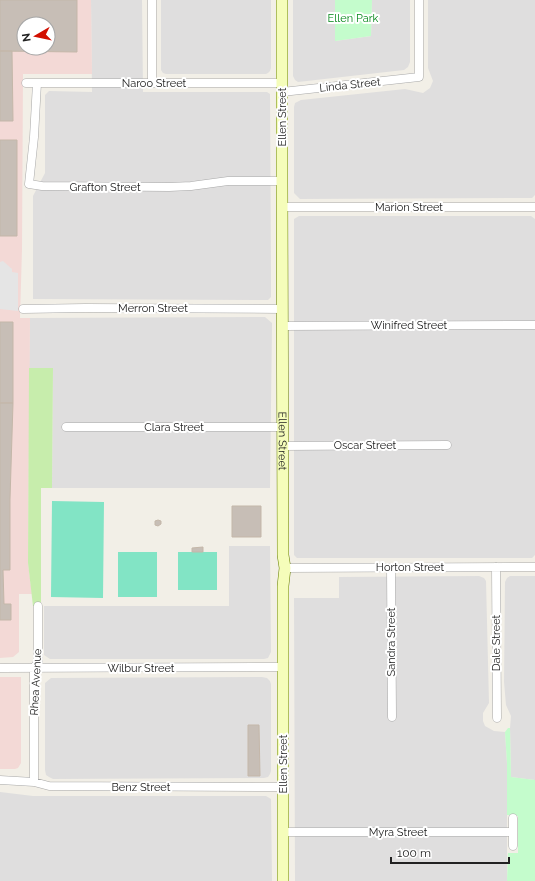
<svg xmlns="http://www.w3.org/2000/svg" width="535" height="881" font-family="Raleway,sans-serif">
  <rect width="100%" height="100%" fill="#f2efe7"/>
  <path fill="#dfdede" d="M 91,0 L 142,0 L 143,92 L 267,92 L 270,94 L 271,271 L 271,297 L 268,300 L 33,299 L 33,196 L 45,173 L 45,95 L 49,91 L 92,92 Z
    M 161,0 L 271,0 L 271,68 L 270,71 L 268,73 L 266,74 L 166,74 L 163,73 L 161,70 Z
    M 293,0 L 335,0 L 335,41 L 371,36 L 372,0 L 410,0 L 410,62 L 408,67 L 404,70 L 298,82 L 295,80 L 293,76 Z
    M 428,0 L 535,0 L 535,195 L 532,198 L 300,199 L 294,193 L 294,107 L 295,103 L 301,100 L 405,89 L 423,93 L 430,88 L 433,81 L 428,68 Z
    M 299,216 L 531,216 L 535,219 L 535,555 L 532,558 L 297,558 L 294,555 L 294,219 Z
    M 265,317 L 272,323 L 270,488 L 52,488 L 53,368 L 29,368 L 30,318 Z
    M 229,546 L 270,546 L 271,652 L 268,658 L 264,659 L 50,659 L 44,655 L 44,606 L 229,606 Z
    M 479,576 L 484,578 L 486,581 L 489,703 L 483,713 L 483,721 L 485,726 L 494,731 L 505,732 L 507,763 L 507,881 L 295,881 L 294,598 L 339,598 L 339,577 Z
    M 510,576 L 535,576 L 535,780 L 511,777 L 510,728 L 511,716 L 506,705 L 504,682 L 505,582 L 507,578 Z
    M 262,677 L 267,678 L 270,681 L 271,684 L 271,771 L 270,774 L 268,777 L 264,778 L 53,779 L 49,777 L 46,775 L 45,770 L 45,683 L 51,678 Z
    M 0,792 L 33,796 L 266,796 L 271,799 L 272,881 L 0,881 Z"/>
  <path fill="#f3d9d6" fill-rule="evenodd" d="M 0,0 L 91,0 L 92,74 L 23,74 L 22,249 L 20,318 L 30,318 L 28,563 L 32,594 L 19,594 L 19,652 L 13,657 L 0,658 ZM 24,24 L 48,24 L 48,48 L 24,48 Z
    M 0,677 L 21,677 L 21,763 L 18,768 L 15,769 L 0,769 Z"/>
  <path fill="#c7edac" d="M 29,368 L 53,368 L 52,488 L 41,488 L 41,606 L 33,606 L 28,563 Z"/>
  <path fill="#c4fccc" d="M 335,0 L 372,0 L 371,36 L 335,41 Z
    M 508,728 L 510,728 L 511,777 L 535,780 L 535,881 L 507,881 L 508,853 L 518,853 L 518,816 L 507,815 L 507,763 L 505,732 Z"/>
  <path fill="#82e4c5" d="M 52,501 L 104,502 L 103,598 L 51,597 Z
    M 118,552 L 157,552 L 157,597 L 118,597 Z
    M 178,552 L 217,552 L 217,590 L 178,590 Z"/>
  <path fill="#e5e5e5" d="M 3,261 L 12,269 L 12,272 L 18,273 L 18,311 L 0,309 L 0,262 Z"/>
  <path fill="#c7beb6" stroke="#c4b7a9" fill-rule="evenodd" d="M 0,0 L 77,0 L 77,52 L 0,51 ZM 24,24 L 48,24 L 48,48 L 24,48 Z
    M 0,51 L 12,51 L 13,121 L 0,121 Z
    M 0,140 L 17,140 L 17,236 L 0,236 Z
    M 0,322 L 13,322 L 13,403 L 0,403 Z
    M 0,403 L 13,403 L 10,499 L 10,570 L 3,570 L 4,604 L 11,604 L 11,620 L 0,620 Z
    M 232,506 L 261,506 L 261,537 L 232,537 Z
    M 158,520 L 161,521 L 161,524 L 158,526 L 155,525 L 155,521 Z
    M 203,547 L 203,552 L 192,552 L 192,548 Z
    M 248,725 L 259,725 L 260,776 L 248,776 Z"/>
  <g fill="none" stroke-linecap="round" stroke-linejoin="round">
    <g stroke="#a8a8a8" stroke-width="9">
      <path id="street" d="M 152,0 L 152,83
        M 26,83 L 282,83
        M 37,83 L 34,137 L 29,184 L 42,186 L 169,187 L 191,186 L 228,181 L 282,181
        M 282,92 L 419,77 L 419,0
        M 282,207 L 535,207
        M 23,309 L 85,308 L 282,309
        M 283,326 L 535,325
        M 66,427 L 283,427
        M 283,446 L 447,445
        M 496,567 L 497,718
        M 285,568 L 535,567
        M 391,568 L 392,717
        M 0,668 L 283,667
        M 0,780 L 34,782 L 49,786 L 283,787
        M 34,782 L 34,668 L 38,662 L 38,606
        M 283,832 L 513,832
        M 513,846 L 513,818"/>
    </g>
    <g stroke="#698000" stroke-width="12">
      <g id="secondary">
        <path id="s1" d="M 282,0 L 282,181 L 283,555 L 285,568 L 283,586 L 283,881"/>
      </g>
    </g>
    <use href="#street" stroke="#fff" stroke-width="8"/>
    <use href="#secondary" stroke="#f5fdba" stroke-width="11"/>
  </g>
  <g text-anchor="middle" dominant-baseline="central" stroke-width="4" stroke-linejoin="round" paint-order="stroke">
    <g font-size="11" fill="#06881a" stroke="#fff">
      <text x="353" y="18">Ellen Park</text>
    </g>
    <g font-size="11" fill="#212121" stroke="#fff">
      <text x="154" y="83">Naroo Street</text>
      <text transform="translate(350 85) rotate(-6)">Linda Street</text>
      <text transform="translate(282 117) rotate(-90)">Ellen Street</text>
      <text x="105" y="187">Grafton Street</text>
      <text x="409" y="207">Marion Street</text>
      <text x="153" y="308">Merron Street</text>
      <text x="409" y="325">Winifred Street</text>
      <text x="174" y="427">Clara Street</text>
      <text stroke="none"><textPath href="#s1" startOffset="441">Ellen Street</textPath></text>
      <text x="365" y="445">Oscar Street</text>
      <text x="410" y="567">Horton Street</text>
      <text transform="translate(391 642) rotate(-90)">Sandra Street</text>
      <text transform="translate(496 643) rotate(-90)">Dale Street</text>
      <text x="141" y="668">Wilbur Street</text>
      <text transform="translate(36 682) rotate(-87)">Rhea Avenue</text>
      <text transform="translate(283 764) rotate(-90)">Ellen Street</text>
      <text x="141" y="787">Benz Street</text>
      <text x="398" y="832">Myra Street</text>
    </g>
  </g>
  <g transform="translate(36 36) rotate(261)"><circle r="19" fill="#ffffff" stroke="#a6a6a6"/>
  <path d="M0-3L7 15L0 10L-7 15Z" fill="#d20f00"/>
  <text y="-6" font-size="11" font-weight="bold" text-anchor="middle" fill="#212121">N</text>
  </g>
  <path d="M391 857v6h118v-6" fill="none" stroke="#212121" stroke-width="2"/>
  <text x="397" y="857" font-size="12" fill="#212121" stroke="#ffffff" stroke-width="3" paint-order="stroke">100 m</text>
</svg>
